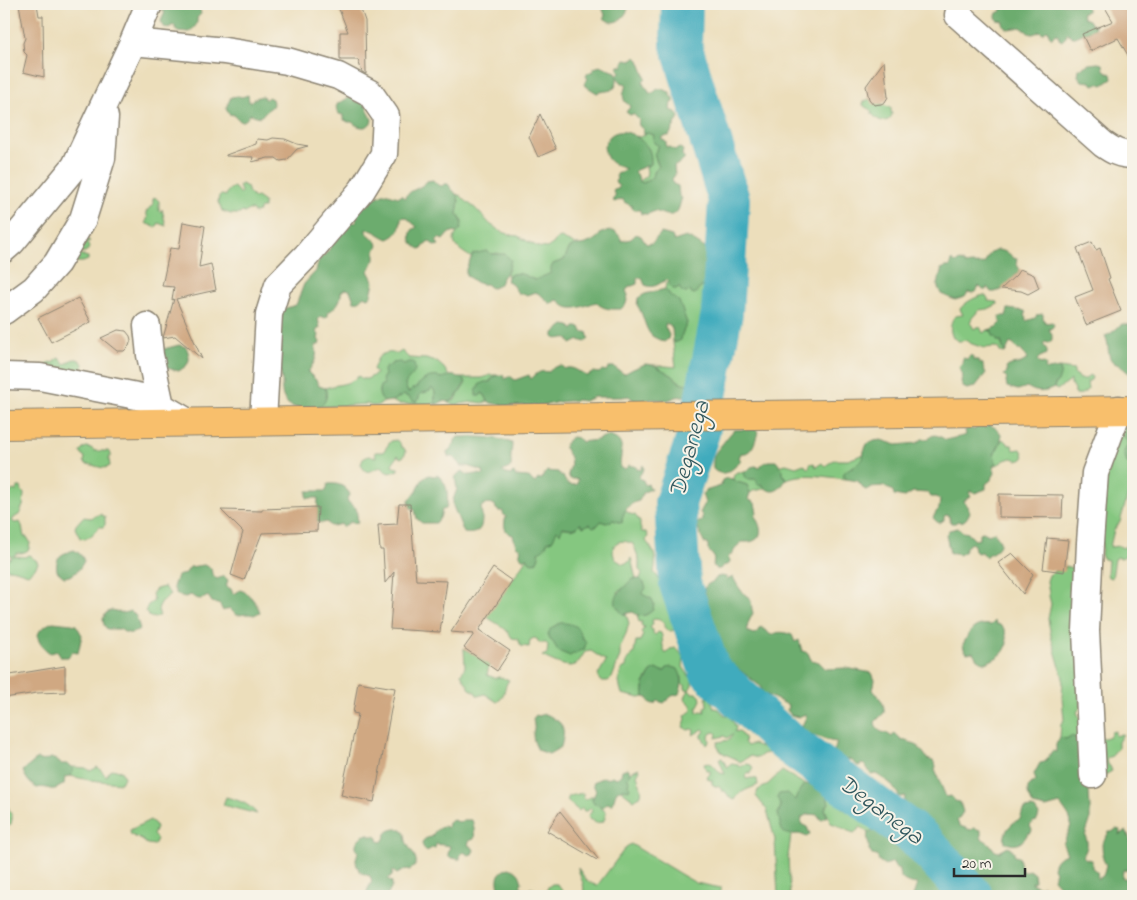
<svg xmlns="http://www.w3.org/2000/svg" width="1137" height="900" font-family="'Indie Flower',sans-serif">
  <rect width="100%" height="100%" fill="#f7f3e8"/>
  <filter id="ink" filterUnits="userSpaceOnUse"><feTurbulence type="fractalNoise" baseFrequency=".02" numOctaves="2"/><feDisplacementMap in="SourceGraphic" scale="10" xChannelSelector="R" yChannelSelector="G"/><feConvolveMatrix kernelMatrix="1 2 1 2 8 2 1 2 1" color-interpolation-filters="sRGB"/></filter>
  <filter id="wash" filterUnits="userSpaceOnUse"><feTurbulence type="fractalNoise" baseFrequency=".0096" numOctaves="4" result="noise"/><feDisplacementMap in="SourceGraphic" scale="20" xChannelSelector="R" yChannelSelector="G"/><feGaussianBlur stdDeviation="1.12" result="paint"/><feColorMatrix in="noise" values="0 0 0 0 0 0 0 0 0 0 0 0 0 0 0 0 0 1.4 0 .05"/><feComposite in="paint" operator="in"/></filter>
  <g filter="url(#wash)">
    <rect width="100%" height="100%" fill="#ecdebb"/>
    <path fill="#85c780" stroke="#587956" d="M 869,99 L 873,103 L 881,104 L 891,108 L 891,112 L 892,114 C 890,123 880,123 874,116 C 869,111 875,114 869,109 C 867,108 865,107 863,105 L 864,102 Z
      M 647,133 L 654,135 L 659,146 L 656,150 L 656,161 L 659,165 C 651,174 656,177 643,183 L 639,181 L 646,176 L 647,172 L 646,167 L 651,164 L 649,149 L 636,136 L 640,137 Z
      M 242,184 L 247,187 L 249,193 L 254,198 L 257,197 L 264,202 L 264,208 L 260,208 L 258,212 L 254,213 L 252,210 L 248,210 L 245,213 L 242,212 L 240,214 L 231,214 L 222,211 L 218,202 L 219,196 L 222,195 L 226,196 C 227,191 229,189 234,187 L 240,194 L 241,192 L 239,186 Z
      M 456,194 L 461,196 L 466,201 L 475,208 L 490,224 L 500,231 L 511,235 L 518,236 L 538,247 L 547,248 L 554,243 L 555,240 L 561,238 C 565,241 570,241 575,245 L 570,247 L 564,260 L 553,264 L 552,273 L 535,280 C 525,276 518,270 508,276 L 507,273 L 509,269 L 498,253 L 472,258 C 460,250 445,243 461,229 L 462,220 L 457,214 L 459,200 Z
      M 155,197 L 159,201 L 159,211 L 161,212 L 162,209 L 166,226 L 158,223 L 158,225 L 155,227 L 145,223 C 148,219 148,217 146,212 L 153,204 L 153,199 Z
      M 84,238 L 90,241 L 86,243 L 89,246 L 89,249 L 85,252 L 80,252 L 81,255 L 88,257 L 88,260 L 83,262 L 76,262 L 75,259 L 69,258 Z
      M 669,282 L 679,286 L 680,289 L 690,291 L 695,294 L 701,287 L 705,287 L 707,290 C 705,297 706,314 710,321 L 706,327 L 708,335 L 706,342 L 707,354 L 704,362 L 699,367 L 695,383 L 698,388 L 700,391 L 699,395 L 697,398 L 689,395 L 690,391 L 673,376 L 654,365 L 676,367 L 673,342 L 677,342 L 687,323 L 684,316 L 668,292 L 665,289 L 666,283 Z
      M 985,295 L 988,298 L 988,301 L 997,302 L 998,304 L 988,309 L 979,310 L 972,318 L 970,322 L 974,329 L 977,327 L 980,327 L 983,333 L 988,330 C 997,333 1002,344 1005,353 L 1000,352 L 998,348 L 995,347 L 984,348 L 972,344 L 965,340 L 962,341 L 958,341 L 956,339 L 953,338 C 949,330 950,322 955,316 L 963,315 L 960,309 C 965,302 977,296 985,295 Z
      M 402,351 L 409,358 L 426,359 L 437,362 L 444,368 L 449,376 L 442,378 L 420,382 L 416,388 L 408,393 L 405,385 L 407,379 L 412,376 L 404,365 L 393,363 L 388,367 L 384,384 L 379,389 C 379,395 380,398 384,402 C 378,405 374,408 367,404 L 320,407 C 326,401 328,396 325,388 C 338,384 349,385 359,376 L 362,379 L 367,379 L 376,374 L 373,369 C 375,366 375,363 377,360 C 379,353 391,351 397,354 Z
      M 58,358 L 62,360 L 64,364 L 70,362 L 71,360 C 77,358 80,359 83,364 L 83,370 L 77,372 L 46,365 L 50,362 L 54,363 Z
      M 1059,368 L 1074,370 L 1074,374 L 1077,375 L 1080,379 L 1086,379 L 1089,375 L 1092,377 L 1091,380 L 1087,382 L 1088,389 C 1084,393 1082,395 1076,394 L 1071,385 L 1071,380 C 1067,385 1062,386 1057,390 L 1054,388 L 1061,372 Z
      M 491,375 L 497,375 L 492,378 L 481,393 L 485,395 L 488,401 C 481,405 479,401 472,402 C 463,403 457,406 448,403 L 455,400 L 466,383 L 461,378 L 481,378 Z
      M 432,387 L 435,392 L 435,403 L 438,404 L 398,404 L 392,401 L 404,395 L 410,398 L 423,392 L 430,391 Z
      M 1133,416 L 1133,425 L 1125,438 L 1128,444 L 1127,463 L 1133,465 L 1129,471 L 1130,488 L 1120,522 L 1114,530 L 1110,547 L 1119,546 L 1123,548 L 1125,546 L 1129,548 C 1129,554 1126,556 1121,558 L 1118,557 L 1115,559 L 1112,578 L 1108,577 L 1107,574 L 1108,560 L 1104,559 L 1101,555 L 1106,475 L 1110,471 L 1108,467 L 1122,431 Z
      M 1002,439 L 1007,442 L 1009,445 L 1012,445 L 1014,450 L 1021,449 L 1023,453 L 1024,458 C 1016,465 1016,455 1008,459 C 1003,460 1002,463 996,465 L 994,454 L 1000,444 Z
      M 396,440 L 400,443 L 401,447 L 404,448 L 406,452 L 403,457 L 400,458 L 398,455 L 392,464 L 393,467 L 398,468 L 398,470 L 389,473 L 385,471 L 383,467 C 373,467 367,479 361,464 L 363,459 L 368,456 L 376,457 L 375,452 L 383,452 L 391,441 Z
      M 86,447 L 91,448 L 95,451 L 108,451 L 111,454 L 109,459 L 110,466 C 103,471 94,464 86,464 L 84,462 L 85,457 L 82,455 L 80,452 L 83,449 Z
      M 864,454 L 864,459 C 860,461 858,464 854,466 C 848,470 848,468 843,475 L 846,479 C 826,477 805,472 786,479 L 783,474 L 779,466 L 786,464 L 796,467 L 804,464 L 807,468 L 809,468 L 810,464 L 814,463 L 816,467 L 822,463 L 825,466 L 834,460 L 848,460 Z
      M 738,472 L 743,472 L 743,474 L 753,479 L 756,479 L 765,488 L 759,490 L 755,490 L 750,493 L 747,485 L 737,482 L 733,479 L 734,474 Z
      M 18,487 L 21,487 L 22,491 L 24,494 L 23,506 L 21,510 L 20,514 L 14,518 L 12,521 L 15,523 L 20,522 L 22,526 L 24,537 L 27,537 L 30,542 L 29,549 C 25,553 22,553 17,553 L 13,556 L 25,557 L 28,555 L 31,556 L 32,558 L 36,560 L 38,563 L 36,567 L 28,574 C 21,572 15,569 7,569 L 5,565 L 6,561 L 12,557 C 10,555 8,554 6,552 C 0,544 4,528 6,519 L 4,518 L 4,493 L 7,491 L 11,492 L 13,490 L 16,491 Z
      M 625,510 L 630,514 L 635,515 L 640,522 L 640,527 L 642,532 L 646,532 L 648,536 L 646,541 C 655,552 657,558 654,572 L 661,582 L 666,584 L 666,590 L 673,595 L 673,601 L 669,602 L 668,606 L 673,609 L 671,621 L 675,626 L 674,630 C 670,632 667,631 664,627 L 664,623 C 660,620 657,618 652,620 L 653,624 L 650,628 L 653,630 L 653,633 L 655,635 L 658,632 L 661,633 C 664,640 661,647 666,654 L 670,649 L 676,648 L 684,657 L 683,667 L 690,677 L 693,680 L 692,682 L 692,685 L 689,690 L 692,693 L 696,693 L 700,696 L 701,700 L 697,708 L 697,713 L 701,711 L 705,712 L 704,707 L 707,706 L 706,698 L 708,697 L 711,699 L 714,708 L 719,709 L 725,716 L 729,715 L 736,727 L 735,732 L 739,731 L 745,739 L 744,742 L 747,746 L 753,744 L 761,747 L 765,746 L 769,753 L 763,754 L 758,758 L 750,756 L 740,762 C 733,755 720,756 717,745 L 718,742 L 729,740 L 733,734 L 727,738 L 724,736 L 716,738 L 717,734 L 715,732 L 711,733 L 709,736 L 710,742 L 707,745 L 702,737 L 702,735 L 705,731 L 703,729 L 693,735 L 694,730 L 692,729 L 688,730 L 683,727 L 686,719 L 685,716 L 692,710 L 691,705 L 685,699 L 686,695 L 689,690 L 685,689 L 685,685 L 682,684 L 682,677 L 667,668 L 665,671 L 651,672 L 644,683 C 645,688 643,692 644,697 L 640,698 L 622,694 C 619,683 617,680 622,669 L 626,667 L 627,661 L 634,653 L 636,641 L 640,641 L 643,635 L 641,632 L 645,627 L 641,626 L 642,622 L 639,622 L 637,615 L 646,615 L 653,610 L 642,594 L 644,583 L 640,579 L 642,573 L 639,570 L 639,559 L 633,544 C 618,537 609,544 615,559 L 623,564 L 629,562 L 631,558 L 636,579 L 632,579 L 627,585 L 618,592 L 623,614 L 626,614 L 629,623 L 626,634 L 620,648 L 620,656 L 612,678 L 608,681 L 600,681 L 598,675 L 606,661 L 591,651 L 585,652 C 582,656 579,663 575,665 C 567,669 550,660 542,656 L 547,654 L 548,645 L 546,643 L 539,643 L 537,639 L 534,638 L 530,640 L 529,647 L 521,646 L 518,639 L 512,638 C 505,626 498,625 487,617 L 527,558 L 530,562 L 533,563 L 537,561 L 537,552 C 541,548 545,544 549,540 C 557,529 558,526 572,529 L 580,523 L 590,524 L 601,521 L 606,523 L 613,520 L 618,522 L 622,522 L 622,517 Z
      M 100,514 L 105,517 L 105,525 L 103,527 L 99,527 L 91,536 L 85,539 L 80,538 L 75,528 L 76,525 L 83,517 L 91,518 Z
      M 1065,566 L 1076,569 L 1081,707 L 1077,712 L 1080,718 L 1082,740 L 1071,736 L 1066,739 L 1060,737 L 1061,724 L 1064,720 L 1062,697 L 1063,678 L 1051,636 L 1048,619 L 1051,604 L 1049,596 L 1049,593 L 1047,581 L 1049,575 L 1055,571 L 1064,571 Z
      M 164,587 L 170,594 L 166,599 L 160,602 L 158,611 L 160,615 L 155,618 L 150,617 L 145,612 L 148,605 L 154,601 L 152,594 L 156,589 Z
      M 464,648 L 489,665 L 487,675 L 495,678 L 499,677 L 509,680 C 503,687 506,697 497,702 L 485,694 L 478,696 L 474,691 L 470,689 L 461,674 L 465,667 Z
      M 1115,731 L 1115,734 L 1116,736 L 1121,734 L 1123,734 L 1118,742 L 1118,749 L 1115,751 L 1111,757 L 1108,757 L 1106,760 L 1107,764 L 1110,766 L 1112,771 L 1105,775 L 1101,738 L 1105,738 L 1110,736 L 1111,732 Z
      M 722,758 L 727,767 L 732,764 L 738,765 L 739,767 L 747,764 L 751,765 L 753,768 L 750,774 L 747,773 L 745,776 L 746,779 L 752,778 L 757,779 L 758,785 C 749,789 739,791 735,800 L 730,798 L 725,791 L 722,791 L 719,786 L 715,786 L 712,784 L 712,780 L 709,780 L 707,777 L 710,774 L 710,771 L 706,770 L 704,764 C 712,761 715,767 720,773 L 725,774 L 719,759 Z
      M 72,767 L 86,768 L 90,771 L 98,767 L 106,776 L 111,769 L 121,771 L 124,777 L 121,783 L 89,780 L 70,776 L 73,772 Z
      M 639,768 L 640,770 L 638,773 L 637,776 L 639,779 L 638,781 C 641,784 642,791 641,795 L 634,800 L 621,790 L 624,789 L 628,785 L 628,778 L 630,772 Z
      M 782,771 L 804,784 L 800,790 L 795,800 L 780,802 L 781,808 L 778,814 C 783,825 777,830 791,835 L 788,857 L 790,896 L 778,896 L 775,840 L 767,810 L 756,796 L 758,790 L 766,786 Z
      M 825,792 L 833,796 L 842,808 L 875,829 L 868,833 L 861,827 L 854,833 C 846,831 839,825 831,823 L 825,809 L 829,803 Z
      M 583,793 L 583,797 L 585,800 L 593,796 L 592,800 L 606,812 L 605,816 L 605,818 L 603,822 L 595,823 L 594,820 L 590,820 L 588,816 L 592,811 L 591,808 L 587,811 L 584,811 L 582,808 L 579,811 L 567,801 L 569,796 Z
      M 226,797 C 240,801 247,802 257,814 L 223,805 Z
      M 4,798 L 12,816 L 12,819 L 11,824 L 4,827 Z
      M 150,820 L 155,824 L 156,828 L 153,835 L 157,839 L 154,845 L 147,844 L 142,840 L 131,835 L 130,830 Z
      M 631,844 L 682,875 L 696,883 L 721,888 L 718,896 L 582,896 C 587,887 580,878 578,868 L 587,881 L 597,886 L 626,847 Z
      M 552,884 L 557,884 C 560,889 564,891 566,896 L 545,896 L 548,887 Z
      M 523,888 L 527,890 L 531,888 L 537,890 L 535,896 L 502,896 L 505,893 L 500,890 L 505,889 L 514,895 L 523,893 Z"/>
    <path fill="#6cac6e" stroke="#4c6c4c" d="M 157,4 L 175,4 L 174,7 L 191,4 L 196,8 L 200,10 L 201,14 L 197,18 C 198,25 194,28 189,32 L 177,31 L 174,25 L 168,28 L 164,27 L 161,21 L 165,12 L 160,9 Z
      M 601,4 L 623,4 L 625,6 L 629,6 C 626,17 615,28 604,18 L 605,15 Z
      M 1002,4 L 1082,4 L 1087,8 L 1087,11 L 1082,13 L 1084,18 L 1089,20 L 1092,25 L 1095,25 L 1094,29 L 1075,37 L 1072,37 L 1069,34 L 1067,33 L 1066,37 L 1062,41 L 1059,39 L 1058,34 L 1053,35 L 1052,38 L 1049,35 L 1049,31 L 1046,30 L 1043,33 L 1040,31 C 1028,38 1029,31 1020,27 L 1016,28 L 1008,29 L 1003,25 L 1003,21 L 997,20 L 996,16 L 997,13 L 1001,11 L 1001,9 L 999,6 Z
      M 636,57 L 639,60 L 646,78 L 643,81 L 644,86 L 648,89 L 649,93 L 653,93 C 661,85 661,90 670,92 L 670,96 L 674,98 L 674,102 L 671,103 L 670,110 L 676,112 L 679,117 L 669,136 L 664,136 L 661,138 L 666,142 L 666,147 L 670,147 L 675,150 L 680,148 L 683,150 L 682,155 L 685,158 L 677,165 L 674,166 L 675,175 L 672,179 L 673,184 L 678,186 L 679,196 L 682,198 C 680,202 680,206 678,210 C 673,219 662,214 655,211 L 648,214 L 641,214 L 640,210 L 635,210 L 632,209 L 632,206 L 624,202 L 623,199 L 614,202 L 613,199 L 616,195 L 613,192 L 614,190 L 618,189 L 619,186 L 616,184 L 615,181 L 617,179 L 616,176 L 616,174 L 626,169 C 613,164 606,163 604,146 C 606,143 607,139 610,136 C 623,125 640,137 648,148 C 651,153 651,159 651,164 L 636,170 L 634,172 L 638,176 L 639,181 L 643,183 C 656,178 651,174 659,166 L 654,154 L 659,146 L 654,143 L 653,139 L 654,135 L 647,133 L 644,134 L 643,129 C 638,126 638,124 639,120 L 633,114 L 630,115 L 626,112 L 630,107 L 628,104 L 625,102 C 622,95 623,92 627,86 L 625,83 L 622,83 L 617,77 C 617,80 617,83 616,85 C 614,93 602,90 597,93 L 584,85 L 585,82 L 588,79 L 586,76 L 588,73 L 593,71 L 594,68 L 600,66 L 616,72 L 617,76 L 620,72 L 618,69 L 619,66 L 623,66 L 623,63 L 625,59 L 631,60 Z
      M 1098,63 L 1103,64 L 1104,70 L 1111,74 L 1112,79 L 1103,85 L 1098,83 L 1093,85 L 1091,82 L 1082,81 L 1078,76 L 1079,69 L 1089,64 Z
      M 248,95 L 249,102 L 258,97 L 263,96 L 265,100 L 268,97 L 272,99 C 275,108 270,107 265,112 C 263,114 262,116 260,117 L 250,114 C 247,119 245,122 240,121 L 234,115 L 229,114 L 226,108 L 231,97 L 238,96 L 242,97 Z
      M 351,97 L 356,102 L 364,100 L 372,120 C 369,130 358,128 352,122 L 348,122 L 343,119 L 343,115 L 339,114 L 336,107 L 338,103 Z
      M 433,180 L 438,185 L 442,186 L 444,184 L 448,184 C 451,189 453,190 456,194 C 460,199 458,208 457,214 C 463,221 464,226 457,233 L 451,232 L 448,234 L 443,240 L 439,238 L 436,241 L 439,245 L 435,246 L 429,241 L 425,244 L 423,248 L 420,249 C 412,245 408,239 412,230 L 417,227 L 406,217 L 401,218 C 401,229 398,235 388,239 C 380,236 375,230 366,229 L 366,232 L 377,242 L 378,246 L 375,251 L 375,260 C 371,263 372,268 368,271 L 374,282 L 371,295 L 369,298 L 363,296 C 361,301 359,302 354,301 L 350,290 L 345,289 L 341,292 C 342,300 335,309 328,312 L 328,316 L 325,318 L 321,316 L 318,319 L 320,328 L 316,331 L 319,335 L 318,339 L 320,342 L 319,345 L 315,345 C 319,356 314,363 308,372 L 316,380 L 319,386 L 325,388 C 328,396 326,401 320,407 C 306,409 284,412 282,391 C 281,387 283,384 282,380 C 280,369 276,358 281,349 L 276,311 L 296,305 L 304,284 L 316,271 L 319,260 L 329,250 L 333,241 L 350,221 L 355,223 L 357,221 L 354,216 C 356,213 356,211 358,208 C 360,206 380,195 383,194 C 389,193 393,196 399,197 L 401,195 L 404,198 C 410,189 421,189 427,181 Z
      M 610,231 C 617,231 619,235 622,241 L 631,239 L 636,234 L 641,236 L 646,244 L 652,243 L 661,233 L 672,236 L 674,241 L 686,237 C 696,241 707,249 715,257 L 715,263 C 709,270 704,274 709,283 L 705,287 L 701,287 L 695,294 L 691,293 L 690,291 L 686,293 L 682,292 L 679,287 L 676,289 L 673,289 L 670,286 L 669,282 L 666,280 C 658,284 654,289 645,285 L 642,278 L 637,278 L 637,284 L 632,286 L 629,286 L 626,291 L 628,295 L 626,304 L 621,309 C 612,309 603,310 596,302 C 584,306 568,314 560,301 L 556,300 L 551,304 C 545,300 543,295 535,292 L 527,295 L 518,293 L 510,282 L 507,281 L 508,276 C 519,270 525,276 535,280 L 551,273 L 551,268 L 553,264 L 564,260 C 566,256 568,249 572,246 C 576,244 576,245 580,245 C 588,244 597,240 601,233 Z
      M 998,250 C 1004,251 1009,252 1013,258 L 1017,259 L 1016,263 L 1020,270 L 1004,289 L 995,292 L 991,292 L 987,287 L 986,290 L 983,290 L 979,286 L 976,292 L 972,293 L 968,292 L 965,297 L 955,300 L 941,294 L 937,285 L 939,282 L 939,276 L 942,274 L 941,269 L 946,267 L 949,267 L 951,265 L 952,260 L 955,263 C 960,260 962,261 966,265 C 972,263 977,265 984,264 C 989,256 987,253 998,250 Z
      M 486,251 L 492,254 L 505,254 L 511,260 C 509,267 509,272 502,277 C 501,284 499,287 491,288 L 486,284 C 477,285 473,280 466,275 L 466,269 L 473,254 Z
      M 665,289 L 671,296 L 679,301 L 687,323 L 682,334 L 681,340 L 677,342 L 673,342 L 672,328 L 669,324 L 665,324 L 665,327 L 669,335 L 668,339 L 664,342 C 660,340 655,338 652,336 C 644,328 644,314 637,305 L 638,298 L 645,294 Z
      M 1008,309 L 1025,311 L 1026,321 L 1035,318 L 1037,315 L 1043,314 L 1043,319 L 1046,323 L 1052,322 L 1054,325 L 1052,328 L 1049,329 L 1052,335 L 1052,340 L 1048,343 L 1045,342 L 1043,344 L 1047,350 L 1047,354 L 1040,357 L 1037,360 L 1040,364 L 1044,363 L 1046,365 L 1045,369 L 1049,370 L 1059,368 L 1061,372 L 1058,382 L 1055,384 L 1054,388 C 1044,393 1036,393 1027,387 L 1018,390 L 1007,387 L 1006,382 L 1007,378 L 1004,375 L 1007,372 L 1006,368 C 1012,362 1019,367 1027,359 L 1021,350 L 1018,350 L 1014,345 L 1010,343 L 1005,353 L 1001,341 L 997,341 L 996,337 L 993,336 L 992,331 L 988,330 L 997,327 L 1001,323 L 999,320 L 1000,316 L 1006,316 Z
      M 1122,324 L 1133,325 L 1133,375 C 1127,373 1125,369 1120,366 C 1118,364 1115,364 1113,362 C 1106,356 1110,343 1105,336 L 1110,334 Z
      M 564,325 L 570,326 L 573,330 L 575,327 L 580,327 L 582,332 L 587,332 L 589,339 L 585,342 L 579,340 L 571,344 L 568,338 C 563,337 560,340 554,338 L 554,333 Z
      M 179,345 L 186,347 C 189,353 191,361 186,366 C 184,368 181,369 179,371 L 163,367 L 160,350 Z
      M 971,355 L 973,357 L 974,360 L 978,360 L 980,363 L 983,364 L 983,367 L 986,373 L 975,387 L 967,389 L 963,387 L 961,381 L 963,376 L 959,367 L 962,364 L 963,358 L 967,359 Z
      M 400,362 L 404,364 L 408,362 L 413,362 C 419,375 409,375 405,385 L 408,393 L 412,389 L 416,388 C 422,379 431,374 442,378 C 453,374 457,375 466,382 C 459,391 456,405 443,401 L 438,404 L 435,403 L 435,392 L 432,388 L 430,391 L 420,394 L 419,398 L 416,402 L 412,401 L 410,398 L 404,395 L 392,401 L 384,402 C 379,398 378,392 380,386 L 384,384 L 382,381 L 383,377 L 385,376 L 384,370 L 386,367 L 388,367 L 393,363 Z
      M 645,364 L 654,365 L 673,376 L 679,382 L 688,384 L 690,391 L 689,395 L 676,397 L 668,400 L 651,399 L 637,402 L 632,399 L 629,396 L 622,397 L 594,397 L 584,401 L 577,400 L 558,402 L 546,405 L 507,406 L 491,403 L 488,401 L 485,395 L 482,393 L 480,396 L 476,396 L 476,391 L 479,385 L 484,382 L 490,382 C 493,376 497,375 503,375 L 505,379 L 510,376 L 515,380 L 529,375 L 531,379 C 537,373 540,370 549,372 L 552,368 L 561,365 L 564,369 C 572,365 579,372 587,376 L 594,372 L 599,373 L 602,370 L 606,371 L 609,367 L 614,367 L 624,374 L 633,369 Z
      M 983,425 L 985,428 L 988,425 C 1007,430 1002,442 994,454 L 996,465 L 993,465 L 995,473 L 991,480 L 986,484 L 986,489 L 975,493 L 972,491 L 969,492 L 971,496 L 964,501 L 970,512 C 967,518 966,521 960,522 L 958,521 L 955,523 L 951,523 L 949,516 L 947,515 L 944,516 L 944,520 L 939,523 L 936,521 L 933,518 L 936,512 L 939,509 L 940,500 L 936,497 L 931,497 L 928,493 L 913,492 L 905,497 L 894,495 L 893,491 L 883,486 L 872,487 L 869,489 L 865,490 L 858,481 L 846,479 L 843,475 C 846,469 849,469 854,466 C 858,464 860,461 863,459 L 864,451 L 867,444 L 874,441 L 881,440 L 897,445 L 917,443 L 922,439 L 928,439 C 934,432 939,436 946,440 C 952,438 962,437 966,435 L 965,430 L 969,428 L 975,430 L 976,426 Z
      M 1133,425 L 1133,465 L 1127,463 L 1124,452 L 1128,444 L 1125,438 L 1126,432 L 1130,429 Z
      M 756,429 L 758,432 C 755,442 752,455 741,453 L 739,458 L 741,460 C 734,469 723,479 713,469 C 712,455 715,453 723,443 C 727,438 730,434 734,430 Z
      M 606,436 C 628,439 620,453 620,468 L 625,469 L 629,465 L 632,466 L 635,466 L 637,469 L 641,470 L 643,465 L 644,469 L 639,476 L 640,479 L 643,480 L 645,485 L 648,484 L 651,489 L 644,492 L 639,501 C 629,503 622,512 622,523 L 613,520 L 606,523 L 601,521 L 598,525 L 593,527 L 590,524 L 583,527 L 580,523 C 576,531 570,528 563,527 L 560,533 L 557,530 L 553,540 L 547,542 C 546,548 543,550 538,552 L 539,556 L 537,561 L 533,563 L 530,562 L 527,558 L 524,559 C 519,556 519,554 521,549 L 516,546 L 513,535 C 504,533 503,525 506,517 L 503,514 L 503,511 L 499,511 L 496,509 L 495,505 C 489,502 486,503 481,507 C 483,522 484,536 464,533 L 453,506 L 453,500 L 457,489 L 455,477 L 459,473 L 463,471 C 470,478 470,474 478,474 C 480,474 482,475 484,475 L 483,471 L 467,466 L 461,466 L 453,457 L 448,457 L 447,453 L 455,443 L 455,440 L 458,437 C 476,437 494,436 512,443 C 512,449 511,451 511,456 C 510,466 515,467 502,471 L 506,474 L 510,475 L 514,473 L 515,476 L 528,477 L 535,483 L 538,479 L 542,479 L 543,476 L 547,471 L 558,472 L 561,476 L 563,476 C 565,482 567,484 573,485 L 577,484 L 578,479 L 570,479 L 568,474 C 570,469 572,463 570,458 C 569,454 567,454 566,451 C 563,445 567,440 572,437 L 578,438 L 581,442 L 597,440 Z
      M 768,461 L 776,461 L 783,470 L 783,474 L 786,479 C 781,490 771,497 762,484 L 758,485 L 756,479 L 747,479 L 743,472 L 747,471 L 751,467 L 755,466 L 760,467 L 762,464 Z
      M 429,475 L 434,476 L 437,475 C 448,482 449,496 446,509 L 442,510 L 440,518 L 436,523 L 422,523 L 417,519 L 415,510 L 410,507 L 409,500 C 412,496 417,493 418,489 C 422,481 421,479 429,475 Z
      M 727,478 L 733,479 L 737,482 L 747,485 L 750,493 L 748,499 L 755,503 L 757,513 L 755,516 C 760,525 766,538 750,542 C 749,542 743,542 742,542 C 736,545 734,554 728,557 L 730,561 L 729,564 L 723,566 L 720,569 L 716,569 L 713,566 L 714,557 L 708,550 L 708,544 L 704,543 L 696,523 L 702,521 L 702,515 L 700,513 L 705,503 L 702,494 L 705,491 L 721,486 L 722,480 Z
      M 328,484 C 338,483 344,485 350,494 L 347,498 L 348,502 L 356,508 L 358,522 L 354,523 L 350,522 L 343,527 L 341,524 L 333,526 L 330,526 L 328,523 L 326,522 L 323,523 L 317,522 L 318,498 L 307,498 L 307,491 L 326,491 Z
      M 958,528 L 963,532 L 968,533 L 975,540 L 979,539 L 979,533 L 983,532 L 989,535 L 994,532 C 995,534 998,536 999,539 C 1004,548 991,553 985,557 L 981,552 L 977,553 L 975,550 L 974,545 L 971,543 L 966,547 C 965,552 963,554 958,555 L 956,553 L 950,553 L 946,535 L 949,530 Z
      M 74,550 C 79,553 82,555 84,561 C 79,570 75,576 64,577 L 57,571 C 55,556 61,554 74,550 Z
      M 204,565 L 211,568 L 212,574 L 217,579 L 224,576 L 228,580 L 226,586 L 231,589 L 233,594 L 240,590 C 249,592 257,604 260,612 L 254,615 C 248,613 243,615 236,615 L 229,608 L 223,611 L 220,605 L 212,602 L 208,596 C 202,600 197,600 191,595 L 185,597 L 177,595 L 173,587 L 177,576 L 185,574 L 190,567 Z
      M 721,576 L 726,577 L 727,580 L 733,577 C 737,585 742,594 750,598 C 752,603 751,608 753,613 C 750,620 746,624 748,632 L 754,634 L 759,631 L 761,627 L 771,635 C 779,631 784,632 792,635 L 795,642 L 799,640 L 802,651 L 808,653 L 811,660 L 819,662 L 826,669 L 846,668 L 872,673 L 875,680 L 873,690 C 879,697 885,703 884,713 L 875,722 C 877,735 885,730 892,737 L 895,733 L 902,740 L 916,744 L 925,755 L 927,759 L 933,761 L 936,766 L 935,770 L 946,797 L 951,796 L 955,801 L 960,802 L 963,812 L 957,821 L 960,826 L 971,830 L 973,828 L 981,830 L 981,838 L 989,843 L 995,851 L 999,852 L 1008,847 L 1014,851 L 1014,856 L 1019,857 L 1022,872 L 1029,870 L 1034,874 L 1035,881 L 1031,883 L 1039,887 L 1043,885 L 1047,891 L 1055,893 L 1061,896 L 1003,896 L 1002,895 L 985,890 L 979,880 L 974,881 L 970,874 L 965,874 L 962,869 L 960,861 L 956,860 L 953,854 L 947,855 C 943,851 942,848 945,843 L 941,837 L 931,834 L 929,827 L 923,825 L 920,820 L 921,816 C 914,807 911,811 904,804 L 905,796 L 900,797 L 890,783 L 876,774 L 871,775 L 868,769 L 863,764 L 858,766 L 851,760 L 841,759 L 835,756 L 834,751 L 837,742 L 830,741 L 804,732 L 802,726 L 806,717 L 806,714 L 798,717 L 791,715 L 787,710 L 788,705 L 763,693 L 760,686 L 732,664 L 720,651 L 715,650 L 715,644 L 711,630 L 705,630 L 704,627 C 714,617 707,601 704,589 C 707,582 713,584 717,577 Z
      M 632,579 L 640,579 L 644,583 L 646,588 L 642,594 L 652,599 L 654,604 L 653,610 C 646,616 640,618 633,612 L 623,614 C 606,599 622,591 632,579 Z
      M 112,610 L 123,613 L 131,611 L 136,616 L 140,629 C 133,634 127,635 120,629 L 107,629 L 104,625 L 103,619 L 106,613 Z
      M 995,621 L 996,624 L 1000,625 L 1005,630 C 1005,635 1007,639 1007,643 C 1006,655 994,659 985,663 L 977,659 L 973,652 L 967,653 L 964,649 L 963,644 C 966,640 967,635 970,632 C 975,625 983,624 991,625 Z
      M 53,622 L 72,624 L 76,625 L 82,635 L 78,653 L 72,652 L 68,657 L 60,657 L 58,651 L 50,653 C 34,641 33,630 53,622 Z
      M 560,623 C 572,623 578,625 582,638 L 584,639 L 586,643 L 584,650 L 579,651 L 576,654 L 573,654 L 570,656 L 558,651 L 553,642 L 550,640 L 548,634 L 551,628 Z
      M 671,667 L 678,669 C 683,679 683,684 679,694 L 672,696 L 664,703 L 658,701 L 655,704 C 650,704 649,702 648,698 L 644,697 C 643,692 645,688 644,684 L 651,672 L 656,669 L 661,671 L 665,671 L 667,668 Z
      M 544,714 C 550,715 551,717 556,720 C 557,721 558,721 559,722 C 566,728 563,739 561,747 L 549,754 L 538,750 C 535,745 533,740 533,734 C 533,731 535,728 534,726 C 534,720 531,720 536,715 L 539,716 Z
      M 1071,736 L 1082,740 L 1088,775 L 1090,809 L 1090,821 L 1085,836 C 1089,843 1087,849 1083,856 L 1086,859 L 1092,860 L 1092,868 L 1097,871 L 1098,879 L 1103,876 L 1106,865 L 1103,859 L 1102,844 L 1109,832 L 1112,832 L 1116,829 L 1120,830 L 1119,835 L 1126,831 C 1130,836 1129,841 1133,846 L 1131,851 C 1133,854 1135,861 1133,866 C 1132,869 1126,869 1123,870 L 1122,878 L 1125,878 L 1128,882 L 1133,884 L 1133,896 L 1087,896 L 1083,894 L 1083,896 L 1065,896 L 1065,892 L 1053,879 L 1055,872 L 1053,868 C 1055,859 1058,857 1067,854 L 1063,844 C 1073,822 1075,824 1060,804 L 1046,808 L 1033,805 L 1028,794 L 1028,787 L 1031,784 L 1036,781 L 1034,774 L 1040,763 L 1045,762 L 1052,751 L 1056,752 L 1056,744 L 1060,737 L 1066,739 Z
      M 51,758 L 56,760 L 61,764 L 67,764 L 72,767 L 73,772 L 70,776 L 65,777 L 64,784 C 49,795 51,785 37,788 C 30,784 26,779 23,771 L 37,759 L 43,761 Z
      M 628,768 L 630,772 L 628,778 L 629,781 L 628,785 L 630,787 L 629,790 L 624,789 L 617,791 C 614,796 615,800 611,805 L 608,803 L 602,808 L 597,804 L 594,804 L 592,800 L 596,791 L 593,784 L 595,781 L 604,777 L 607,779 L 612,776 L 617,778 L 621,775 L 622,770 Z
      M 804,784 C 818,784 825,789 829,803 L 825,809 L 827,816 L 821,820 L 818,815 L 809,814 L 802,817 L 801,824 L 807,827 L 810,834 L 807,837 C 804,836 801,834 799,834 C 792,834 783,837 781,827 C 779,822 780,819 778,814 C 781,808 781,804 777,798 L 779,794 L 788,793 L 795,800 L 800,790 Z
      M 1031,808 L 1035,809 L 1039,815 L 1037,821 L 1033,822 L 1030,826 L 1032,830 L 1031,833 L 1028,833 C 1023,843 1016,848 1005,842 C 1003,831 1011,823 1020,819 L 1022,814 L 1025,809 Z
      M 453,820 L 459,822 L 465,820 L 472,820 C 474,825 475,835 474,839 L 469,841 L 468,845 L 472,847 L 474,850 L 472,854 L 468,855 L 464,852 L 460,855 L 460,859 L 457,859 L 449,857 L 448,854 L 450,846 L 436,844 L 435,848 L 432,848 L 427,851 C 419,845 421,838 432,837 C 434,831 437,829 444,826 L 447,828 L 448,823 Z
      M 395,829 L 402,829 C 406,834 405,836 406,841 C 408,848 418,857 416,864 C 414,868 412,868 410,870 L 406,869 L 397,874 L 393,871 L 392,875 L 388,879 L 392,882 L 392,887 L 386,896 L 369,896 L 367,891 L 372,881 L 370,876 C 361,874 356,869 356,859 C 356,857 358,854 358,851 C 358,850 357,849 356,848 C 355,840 361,836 368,834 L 369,836 L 375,836 L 378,838 L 378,841 L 382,842 C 387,835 384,831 395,829 Z
      M 875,829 L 890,832 L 938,865 C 945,876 955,885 962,896 L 913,896 L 917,884 C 907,883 898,880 899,868 L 896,869 L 893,862 L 885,865 L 879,861 L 877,856 L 872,855 L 869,850 C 870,844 866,839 868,833 Z
      M 509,868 C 518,871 520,874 522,883 L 520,885 L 523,888 L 523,893 C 516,896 510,895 505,889 L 500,890 C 496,879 497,872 509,868 Z"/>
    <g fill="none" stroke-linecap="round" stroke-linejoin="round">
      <path stroke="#3fabbd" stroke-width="42" d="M 682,4 L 681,45 L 729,200 L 722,313 L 699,432 L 675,503 L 680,584 L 710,671 L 788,743 L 919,838 L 972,896"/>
    </g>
    <g id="blocks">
      <path fill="#d0a882" d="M 19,4 L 37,4 L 39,16 L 43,16 L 44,77 L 23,72 L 27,55 L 24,52 L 23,43 L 25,38 Z
        M 337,4 L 359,4 L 365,21 L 366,74 L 362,72 L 358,60 L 340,60 L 340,32 L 348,32 Z
        M 1103,4 L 1133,4 L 1133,64 L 1118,38 L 1090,51 L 1082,34 L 1113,21 Z
        M 884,61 L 888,97 L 885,102 L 881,104 L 874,105 L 869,99 L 866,86 Z
        M 540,114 L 556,149 L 538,157 L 529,137 Z
        M 273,138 L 285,139 L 297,144 L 308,146 L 297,149 L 287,160 L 280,161 L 276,158 L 268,158 L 252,162 L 253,157 L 226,156 L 226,155 L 256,144 L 257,139 L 268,140 Z
        M 183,222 L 205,226 L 199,267 L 211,264 L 216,290 L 176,299 L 202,359 L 175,336 L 163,338 L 174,299 L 172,300 L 174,287 L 162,286 L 170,248 L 179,249 Z
        M 1092,242 L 1096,250 L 1100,248 L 1110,278 L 1108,279 L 1121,311 L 1086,325 L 1075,297 L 1093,290 L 1077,248 Z
        M 1020,269 L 1034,275 L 1039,288 L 1028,294 L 1021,291 L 1001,289 L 1016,275 Z
        M 78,298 L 91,322 L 51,342 L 38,318 Z
        M 118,330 L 126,331 L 130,336 L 131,340 L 129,346 L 124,351 L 117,351 L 101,338 Z
        M 999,494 L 1063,495 L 1062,518 L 999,517 Z
        M 399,504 L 410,504 L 416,580 L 447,581 L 440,632 L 390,629 L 394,572 L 385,583 L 383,550 L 380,550 L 378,525 L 397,524 Z
        M 318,507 L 317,531 L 262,533 L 244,580 L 231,575 L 243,532 L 221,510 L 262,511 L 262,509 Z
        M 1047,538 L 1068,540 L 1064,572 L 1043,569 Z
        M 1012,553 L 1033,574 L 1023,594 L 998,563 Z
        M 493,568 L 512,581 L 479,630 L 510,651 L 497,671 L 464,648 L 474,634 L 451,632 Z
        M 65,666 L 65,692 L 37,693 L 4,698 L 4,676 Z
        M 358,682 L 395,688 L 374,802 L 341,795 L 358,714 L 353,713 Z
        M 560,811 L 598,859 L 597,860 L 547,831 Z"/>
    </g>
  </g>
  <g filter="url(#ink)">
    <use href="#blocks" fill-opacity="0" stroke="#8c8473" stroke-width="1"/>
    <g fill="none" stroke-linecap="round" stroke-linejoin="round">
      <g stroke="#8c8473" stroke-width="29">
        <path id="minor" d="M 958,15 L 1103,144 C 1113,151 1120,155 1133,155
          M 133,42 L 225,51 L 287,61 L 338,76 L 370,93 L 386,116 L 384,154 L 362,190 L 307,255 L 278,285 L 269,314 L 263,421
          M 4,249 L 12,242 L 75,166 L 133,42 L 149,4
          M 4,311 L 34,289 L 57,263 L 83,219 L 102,158 L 105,117
          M 147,326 L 150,355 L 161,406
          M 4,376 L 40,377 L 147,398 L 188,422
          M 1093,775 L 1086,631 L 1090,543 L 1095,473 L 1119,409"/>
      </g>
      <g stroke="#8c8473" stroke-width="30">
        <path id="trunk" d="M 4,425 L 1133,410"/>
      </g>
      <use href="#minor" stroke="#fff" stroke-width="26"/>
      <use href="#trunk" stroke="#f8bf6c" stroke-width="28"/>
    </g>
  </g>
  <g text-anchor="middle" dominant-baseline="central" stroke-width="4" stroke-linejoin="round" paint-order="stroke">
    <g font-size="24" font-style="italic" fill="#32585e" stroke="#f7f3e8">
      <text transform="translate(691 449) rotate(-75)">Deganega</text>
      <text transform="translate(880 811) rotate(37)">Deganega</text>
    </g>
  </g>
  <rect width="1137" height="900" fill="none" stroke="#f7f3e8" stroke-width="20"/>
  <path d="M954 868v8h71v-8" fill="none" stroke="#2b2b2b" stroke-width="2.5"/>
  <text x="962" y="868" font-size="15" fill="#2b2b2b" stroke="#f7f3e8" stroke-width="4" paint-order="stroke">20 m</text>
</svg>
